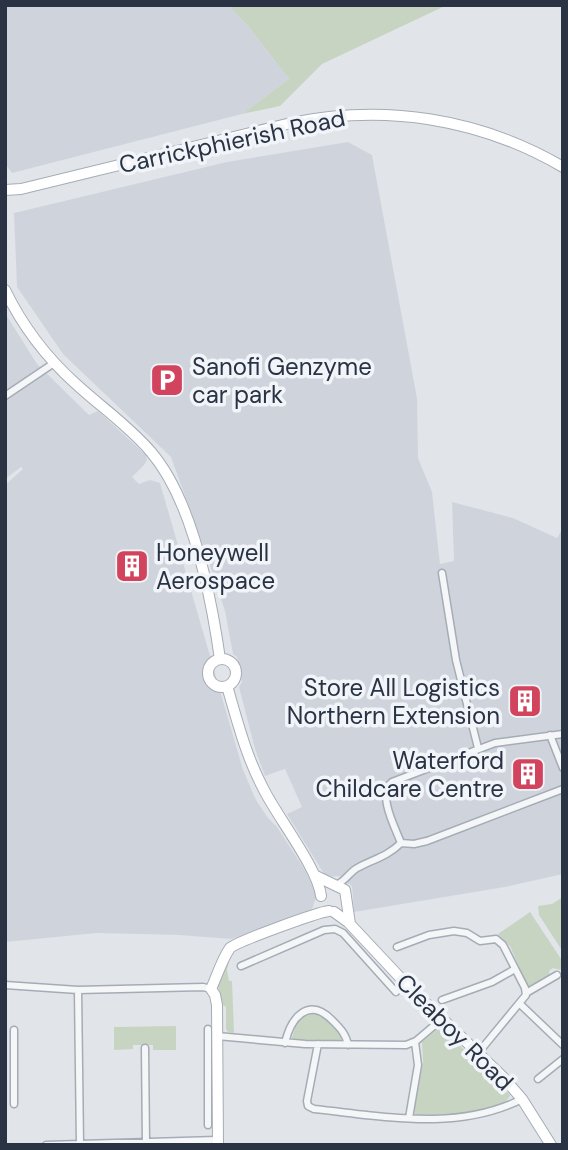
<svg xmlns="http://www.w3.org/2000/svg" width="568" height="1150" font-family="'DM Sans',sans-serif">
  <rect width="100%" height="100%" fill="#e1e5ea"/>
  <path fill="#cfd4dc" d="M 5,5 L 228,5 L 248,26 L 289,79 L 242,114 L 12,173 L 5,164 Z
    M 348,142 L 372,155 L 417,398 L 418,458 L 432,492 L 440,564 L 454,561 L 452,502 L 513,518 L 557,538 L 563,528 L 563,874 L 505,887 L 354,912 L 352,886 L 339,876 L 326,877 L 287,814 L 302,807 L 285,769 L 265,776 L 255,749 L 239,687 L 242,682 L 237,657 L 233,654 L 225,611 L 210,565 L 171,457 L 63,354 L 17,287 L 14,213 L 227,162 Z
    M 5,313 L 37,364 L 89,415 L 98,411 L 146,455 L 147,460 L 144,465 L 132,477 L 139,484 L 150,480 L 160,483 L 243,770 L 256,800 L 268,818 L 277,827 L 305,870 L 317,895 L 312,909 L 294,919 L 231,939 L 179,935 L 97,933 L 5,942 L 5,485 L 23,469 L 21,467 L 5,479 Z"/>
  <path fill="#c7d4c2" d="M 228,5 L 447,5 L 322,64 L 280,106 L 242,114 L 289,79 L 248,26 Z
    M 563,897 L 563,952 L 539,915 L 538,906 L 552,904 Z
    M 530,912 L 563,962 L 561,970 L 553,968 L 549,971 L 550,978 L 528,988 L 510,946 L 498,934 Z
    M 229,961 L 227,970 L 229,981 L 232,981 L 234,1033 L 228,1032 L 226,1029 L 226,1007 L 223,1005 L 218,986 Z
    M 309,1013 L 322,1016 L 341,1034 L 341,1041 L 291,1040 L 298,1020 Z
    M 176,1026 L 176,1050 L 153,1050 L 153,1045 L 133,1045 L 133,1049 L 114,1050 L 114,1027 Z
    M 439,1028 L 473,1057 L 510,1095 C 504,1114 433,1120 415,1114 L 414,1110 L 423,1062 L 422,1042 Z"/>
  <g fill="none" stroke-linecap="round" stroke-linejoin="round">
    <g stroke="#a6acb5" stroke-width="9">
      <path id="street" d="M 5,396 L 54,363
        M 442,573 L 456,660 L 478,748
        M 550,735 L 563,768
        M 401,843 L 414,844 L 427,841 L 563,789
        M 336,885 C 346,881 350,871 359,867 C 374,859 388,856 401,843 C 395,827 377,795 392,782 L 495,743 L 563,734
        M 397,947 L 429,935 L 454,931 L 467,933 L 480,941 L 496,939 L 503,945 L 525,988 L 526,995 L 479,1052
        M 241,966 L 324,930 L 335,929 L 343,933 L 396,992
        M 5,985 L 78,990 L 203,987 L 211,989
        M 78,990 L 80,1145
        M 526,993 L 557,975
        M 442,1000 L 492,982 L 515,969
        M 520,1004 L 563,1045
        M 208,1029 L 208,1125
        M 217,1036 L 305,1044 L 406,1045 L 416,1041 L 442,1019
        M 285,1043 C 291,1017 309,996 333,1021 C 340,1028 346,1034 348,1045
        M 318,1044 L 307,1101 L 308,1106 L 314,1109 C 382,1116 457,1132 522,1099
        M 145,1048 L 146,1144
        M 538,1079 L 563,1059
        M 14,1104 L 14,1030
        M 409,1118 L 418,1065 L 415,1042
        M 46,1145 L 217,1140"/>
    </g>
    <g stroke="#a6acb5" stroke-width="12">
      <path id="secondary" d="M 5,190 L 21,189 L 291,123 C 385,104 479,118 563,167
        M 5,290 C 22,325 47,358 76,384 C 101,407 129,426 151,452 C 193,501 211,596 220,659
        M208 673a14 14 0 1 1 28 0a14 14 0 1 1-28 0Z
        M 227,686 C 237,720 246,756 263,788 C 277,817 318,868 321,896
        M 316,876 L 345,890 L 350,924
        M 334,912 L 348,922 L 408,986 L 502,1076 L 522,1099 L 551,1145
        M 218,1145 L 217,1005 L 215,995 L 211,989 C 217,976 222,959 230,948 C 236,942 318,912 329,911"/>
    </g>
    <use href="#street" stroke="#f4f6f8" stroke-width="6"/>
    <use href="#secondary" stroke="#fff" stroke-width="10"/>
  </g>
  <defs>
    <g id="parking-square" transform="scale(1.75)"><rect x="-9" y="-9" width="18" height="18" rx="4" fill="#d2435d" stroke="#f1f4f8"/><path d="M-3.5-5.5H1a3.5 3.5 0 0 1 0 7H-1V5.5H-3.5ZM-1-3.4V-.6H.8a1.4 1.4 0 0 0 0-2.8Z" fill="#fff"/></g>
    <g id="building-square" transform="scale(1.75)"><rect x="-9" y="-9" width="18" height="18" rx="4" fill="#d2435d" stroke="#f1f4f8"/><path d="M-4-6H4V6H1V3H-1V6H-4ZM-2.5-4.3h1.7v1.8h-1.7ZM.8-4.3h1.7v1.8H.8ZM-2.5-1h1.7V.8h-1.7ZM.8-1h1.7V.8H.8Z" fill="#fff"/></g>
  </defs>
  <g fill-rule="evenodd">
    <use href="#parking-square" x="167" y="380"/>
    <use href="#building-square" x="132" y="566"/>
    <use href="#building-square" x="525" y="701"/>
    <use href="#building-square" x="528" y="774"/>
  </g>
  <g text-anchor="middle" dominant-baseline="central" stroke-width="7" stroke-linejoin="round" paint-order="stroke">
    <g font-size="24" fill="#293343" stroke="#f1f4f8">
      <text transform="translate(232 141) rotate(-12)">Carrickphierish Road</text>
      <text transform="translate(455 1032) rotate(45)">Cleaboy Road</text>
    </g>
    <g font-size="24" fill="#293343" stroke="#f1f4f8" text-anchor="start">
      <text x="192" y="366">Sanofi Genzyme<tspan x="192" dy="28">car park</tspan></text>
      <text x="156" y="552">Honeywell<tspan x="156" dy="28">Aerospace</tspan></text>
      <text x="500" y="687" text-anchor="end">Store All Logistics<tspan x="500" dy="28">Northern Extension</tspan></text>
      <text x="504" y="760" text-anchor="end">Waterford<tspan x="504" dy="28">Childcare Centre</tspan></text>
    </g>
  </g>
  <rect width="568" height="1150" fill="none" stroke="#293343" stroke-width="14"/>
</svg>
